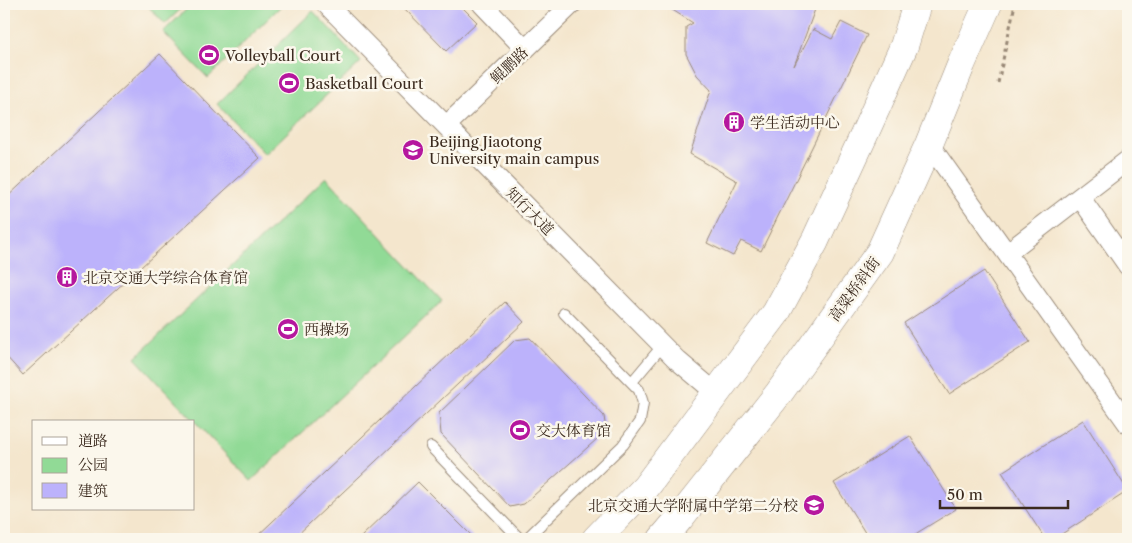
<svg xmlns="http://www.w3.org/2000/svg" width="1132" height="543" font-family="'Libre Caslon Text','Noto Serif SC',serif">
  <rect width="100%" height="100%" fill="#fbf7ec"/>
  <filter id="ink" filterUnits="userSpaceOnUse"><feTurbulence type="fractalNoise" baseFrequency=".02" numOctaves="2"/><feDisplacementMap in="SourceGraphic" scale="10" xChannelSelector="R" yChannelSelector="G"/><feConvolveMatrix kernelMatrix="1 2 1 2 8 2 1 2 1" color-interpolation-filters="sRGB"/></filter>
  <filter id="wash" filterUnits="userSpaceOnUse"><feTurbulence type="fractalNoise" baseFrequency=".0096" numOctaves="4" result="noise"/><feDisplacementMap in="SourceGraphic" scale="20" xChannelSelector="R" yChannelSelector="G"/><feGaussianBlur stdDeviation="1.12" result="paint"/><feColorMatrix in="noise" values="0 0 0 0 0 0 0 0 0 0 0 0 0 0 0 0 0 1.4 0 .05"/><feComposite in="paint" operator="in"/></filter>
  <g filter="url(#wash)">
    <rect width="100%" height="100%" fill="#f4e6cd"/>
    <path fill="#91da96" stroke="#66825a" d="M 146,4 L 186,4 L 165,24 Z
      M 192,4 L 279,4 L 281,6 L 208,78 L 163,32 Z
      M 313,11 L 361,62 L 265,154 L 217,104 Z
      M 326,177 L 442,301 L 251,481 L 135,358 Z"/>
    <g id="blocks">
      <path fill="#bcb2fb" d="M 400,4 L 459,4 L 477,22 L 446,51 Z
        M 663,4 L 817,4 L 794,66 L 813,29 L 832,39 L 841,22 L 867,35 L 761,251 L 741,241 L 733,256 L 707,243 L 737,181 L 690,154 L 711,90 L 697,75 L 686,54 L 686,27 L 693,23 Z
        M 160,54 L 260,158 L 23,375 L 4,354 L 4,200 Z
        M 984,271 L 1030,342 L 949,394 L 904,323 Z
        M 505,302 L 524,322 L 293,539 L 254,539 Z
        M 530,338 L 604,416 L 606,431 L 524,504 L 510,507 L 441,434 L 439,413 L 515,340 Z
        M 1083,420 L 1128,491 L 1054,539 L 1045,539 L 1002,472 Z
        M 910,436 L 956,509 L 907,539 L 869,539 L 834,483 Z
        M 418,482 L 475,539 L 359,539 Z"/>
    </g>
  </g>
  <g filter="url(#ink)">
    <use href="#blocks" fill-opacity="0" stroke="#988876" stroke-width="1"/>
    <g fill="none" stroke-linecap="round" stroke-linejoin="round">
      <g stroke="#988876" stroke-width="12">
        <path id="lane" d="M 632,382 L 663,345
          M 431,447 L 520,539
          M 526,539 L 623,445 L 640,421 L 643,403 L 639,390 L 564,313"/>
      </g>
      <g stroke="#988876" stroke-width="21">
        <path id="street" d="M 326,4 L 677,360 L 716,393
          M 482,4 L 525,49
          M 446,126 L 572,4
          M 929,144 L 1128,424
          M 1080,197 L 1128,266
          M 1007,253 L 1128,160"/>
      </g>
      <g stroke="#988876" stroke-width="29">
        <path id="secondary" d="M 596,539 L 646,487 L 776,313 L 815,241 L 864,135 L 904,46 L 917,4
          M 662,539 L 679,519 L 779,393 L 880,252 L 929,144 L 961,65 L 988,4"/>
      </g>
      <path stroke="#988876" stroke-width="3" stroke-dasharray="4 4" stroke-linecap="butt" d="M 998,83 L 1015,4"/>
      <use href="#lane" stroke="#fff" stroke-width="10"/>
      <use href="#street" stroke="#fff" stroke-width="19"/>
      <use href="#secondary" stroke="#fff" stroke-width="28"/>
    </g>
  </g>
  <defs>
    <g id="stadium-disc" transform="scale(1.125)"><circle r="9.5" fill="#b5179e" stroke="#fbf7ec"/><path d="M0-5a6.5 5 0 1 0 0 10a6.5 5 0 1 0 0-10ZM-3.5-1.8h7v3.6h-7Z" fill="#fff"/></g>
    <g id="building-disc" transform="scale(1.125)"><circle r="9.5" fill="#b5179e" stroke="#fbf7ec"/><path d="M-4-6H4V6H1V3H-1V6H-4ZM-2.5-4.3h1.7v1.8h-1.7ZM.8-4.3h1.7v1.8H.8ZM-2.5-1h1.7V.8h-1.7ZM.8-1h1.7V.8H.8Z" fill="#fff"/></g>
    <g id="university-disc" transform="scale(1.125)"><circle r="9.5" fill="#b5179e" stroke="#fbf7ec"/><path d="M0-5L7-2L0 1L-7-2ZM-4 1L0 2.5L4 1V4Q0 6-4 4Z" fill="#fff"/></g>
    <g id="school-disc" transform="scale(1.125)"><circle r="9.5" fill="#b5179e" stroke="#fbf7ec"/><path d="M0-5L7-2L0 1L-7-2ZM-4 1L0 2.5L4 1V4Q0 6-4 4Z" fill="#fff"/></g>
  </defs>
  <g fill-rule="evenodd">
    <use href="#stadium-disc" x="209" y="55"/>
    <use href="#stadium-disc" x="289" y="83"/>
    <use href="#building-disc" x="734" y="122"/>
    <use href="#university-disc" x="413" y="150"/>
    <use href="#building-disc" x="67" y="277"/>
    <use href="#stadium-disc" x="288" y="329"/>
    <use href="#stadium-disc" x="520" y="430"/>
    <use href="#school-disc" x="814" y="505"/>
  </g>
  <g text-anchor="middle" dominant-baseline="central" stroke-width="5" stroke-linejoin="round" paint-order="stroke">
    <g font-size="15" fill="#3b2a1e" stroke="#fbf7ec" text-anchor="start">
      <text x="225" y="55">Volleyball Court</text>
      <text x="305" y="83">Basketball Court</text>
      <text x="750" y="122">学生活动中心</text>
      <text x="429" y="141">Beijing Jiaotong<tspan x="429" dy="17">University main campus</tspan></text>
      <text x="83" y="277">北京交通大学综合体育馆</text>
      <text x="304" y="329">西操场</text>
      <text x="536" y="430">交大体育馆</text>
      <text x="798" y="505" text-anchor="end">北京交通大学附属中学第二分校</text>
    </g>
    <g font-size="15" fill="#3b2a1e" stroke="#fbf7ec">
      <text transform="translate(509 65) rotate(-44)">鲲鹏路</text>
      <text transform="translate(530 211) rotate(45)">知行大道</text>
      <text transform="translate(854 289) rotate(-54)">高粱桥斜街</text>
    </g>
  </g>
  <rect width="1132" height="543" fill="none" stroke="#fbf7ec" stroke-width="20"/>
  <rect x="32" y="420" width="162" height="90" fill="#fbf7ec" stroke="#aea59a"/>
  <rect x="42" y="437" width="25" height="8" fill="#ffffff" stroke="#aea59a"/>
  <text x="78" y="446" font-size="15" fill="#3b2a1e">道路</text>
  <rect x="42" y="458" width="25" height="15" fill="#91da96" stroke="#aea59a"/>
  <text x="78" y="470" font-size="15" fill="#3b2a1e">公园</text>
  <rect x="42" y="483" width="25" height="15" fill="#bcb2fb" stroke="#aea59a"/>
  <text x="78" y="496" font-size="15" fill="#3b2a1e">建筑</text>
  <path d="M940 500v8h128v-8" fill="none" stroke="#3b2a1e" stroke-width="2.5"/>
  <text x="947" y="500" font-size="15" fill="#3b2a1e" stroke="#fbf7ec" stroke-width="4" paint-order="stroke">50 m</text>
</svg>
